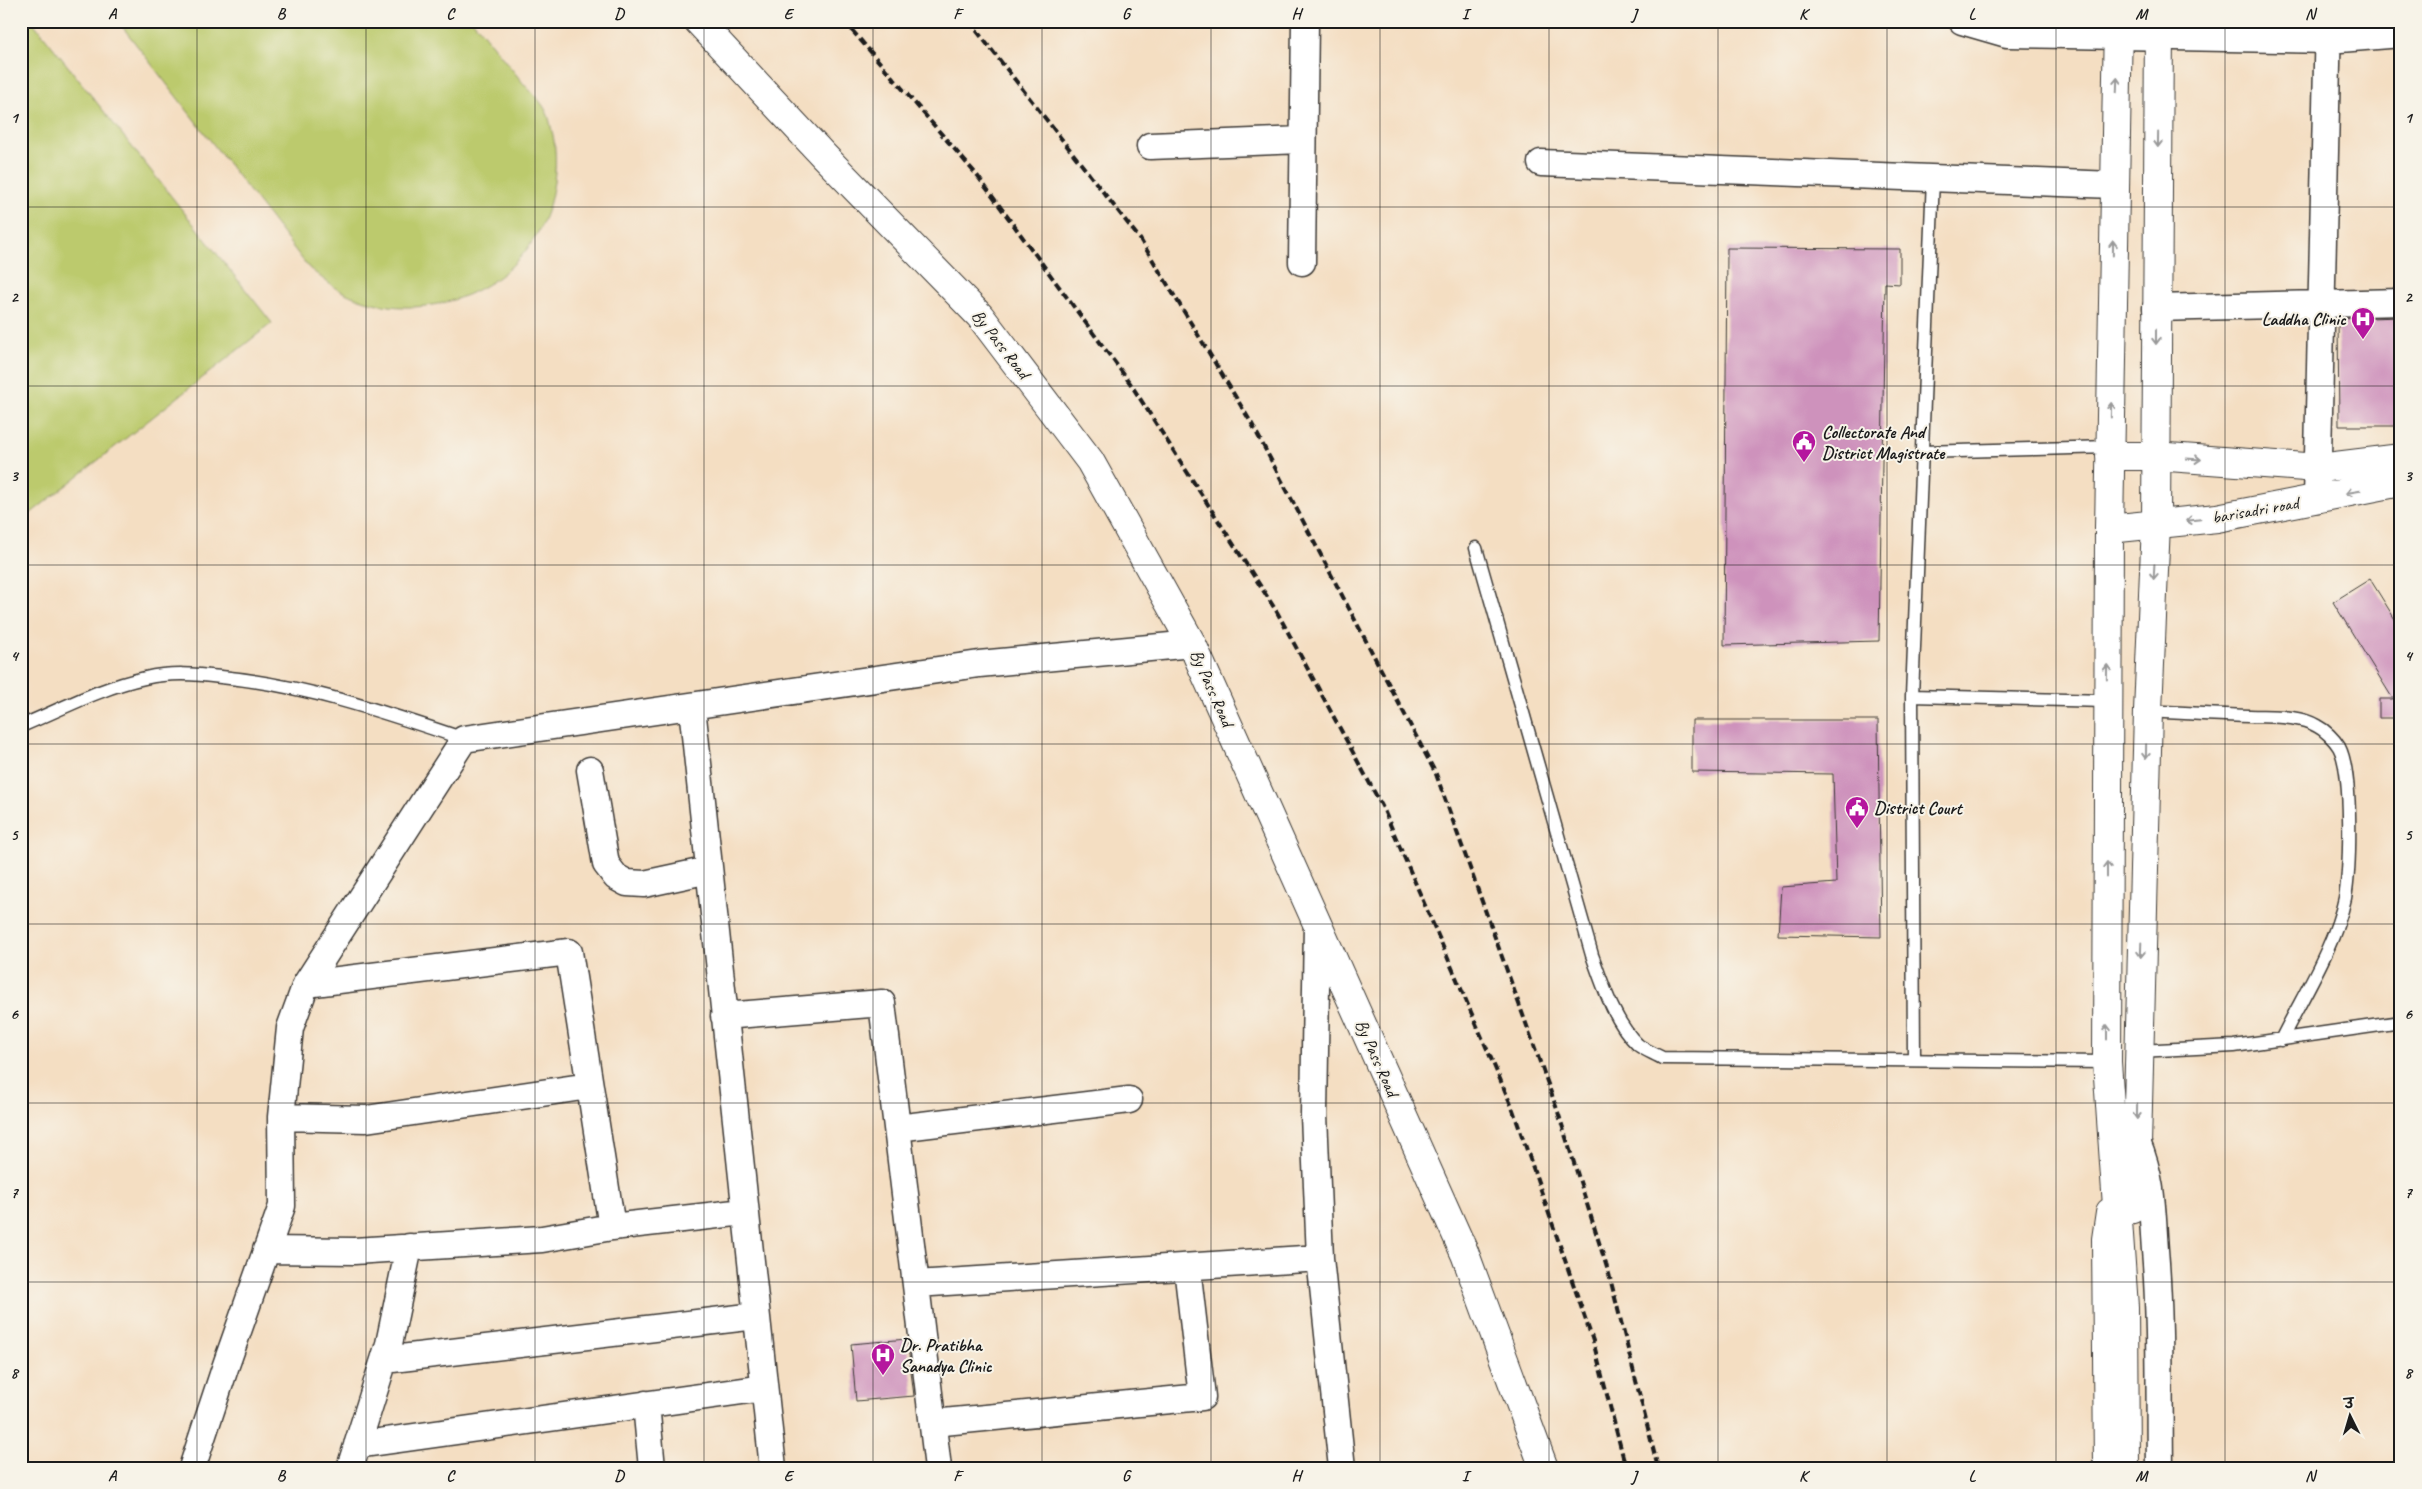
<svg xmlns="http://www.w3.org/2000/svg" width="2422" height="1489" font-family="Caveat,'Playpen Sans Deva',sans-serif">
  <rect width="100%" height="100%" fill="#f7f3e8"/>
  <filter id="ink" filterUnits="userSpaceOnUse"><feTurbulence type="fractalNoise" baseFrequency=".02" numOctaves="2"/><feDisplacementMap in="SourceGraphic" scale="10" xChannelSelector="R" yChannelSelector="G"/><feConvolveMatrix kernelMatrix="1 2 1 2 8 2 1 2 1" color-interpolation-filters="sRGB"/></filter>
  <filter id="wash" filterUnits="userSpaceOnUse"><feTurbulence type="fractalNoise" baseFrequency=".0096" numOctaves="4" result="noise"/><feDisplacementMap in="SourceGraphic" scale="20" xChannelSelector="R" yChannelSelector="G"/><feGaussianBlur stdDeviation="1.12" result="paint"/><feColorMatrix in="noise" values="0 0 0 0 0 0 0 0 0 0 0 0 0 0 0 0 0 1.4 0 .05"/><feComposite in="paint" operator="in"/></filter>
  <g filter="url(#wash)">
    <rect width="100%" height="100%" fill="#f4dec2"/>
    <path fill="#bcca6d" stroke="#6c7344" d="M 21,21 L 32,21 L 272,323 L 21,521 Z
      M 118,21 L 473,21 C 490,42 506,62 523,83 C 530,91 540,100 545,109 C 548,114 550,121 551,127 C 558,151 556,178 550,202 C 527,289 423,332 343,292 C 330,286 320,276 309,268 Z"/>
    <g id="blocks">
      <path fill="#ce92bc" d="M 1727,248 L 1900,249 L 1900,284 L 1885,283 L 1879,641 L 1724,645 Z
        M 2401,317 L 2401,426 L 2339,426 L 2338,319 Z
        M 2370,579 L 2401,629 L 2401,718 L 2379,718 L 2379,699 L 2393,699 L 2333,602 Z
        M 1692,720 L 1878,720 L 1881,937 L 1778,935 L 1781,887 L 1836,883 L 1833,774 L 1692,772 Z
        M 907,1339 L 914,1396 L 856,1401 L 851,1344 Z"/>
    </g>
  </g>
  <g filter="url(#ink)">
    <use href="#blocks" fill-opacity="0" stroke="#3c3935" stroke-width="1"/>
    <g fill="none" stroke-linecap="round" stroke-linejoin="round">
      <g stroke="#3c3935" stroke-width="15">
        <path id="service" d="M 1922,452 L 2110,447
          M 1476,548 L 1592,955 C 1603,985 1614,1022 1638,1045 C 1645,1050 1655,1054 1662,1058 L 2107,1062
          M 1912,696 L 1933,178
          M 2148,711 C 2182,713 2216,715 2250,716 C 2271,717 2299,715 2317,726 C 2325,730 2334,739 2339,747 C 2353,773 2350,869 2345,898 C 2335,946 2302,997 2281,1040
          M 21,726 C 62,709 102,687 145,678 C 171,672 195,674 221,677 C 305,685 384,712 464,739
          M 2139,1051 L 2234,1046 L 2401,1022
          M 1914,1060 L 1912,696 L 2106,701"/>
      </g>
      <g stroke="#3c3935" stroke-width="29">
        <path id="minor" d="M 1962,21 L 2007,34 L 2328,40 L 2401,34
          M 1150,146 L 1303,140
          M 1541,163 L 2114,185
          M 1302,262 L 1305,21
          M 2156,308 L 2401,302
          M 2317,499 L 2328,21
          M 692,707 L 773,1468
          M 590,770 L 606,864 L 616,877 L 627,883 L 644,884 L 709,870
          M 1317,923 L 1314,1115 L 1320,1258 L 1342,1468
          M 306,984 L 569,952 L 612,1227
          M 724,1016 L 882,1003 L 938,1468
          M 281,1117 L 366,1119 L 589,1086
          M 897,1128 L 1129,1100
          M 2137,1142 C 2153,1181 2152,1209 2155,1250 C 2161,1322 2159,1395 2160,1468
          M 266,1250 L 354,1251 L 542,1239 L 612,1227 L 744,1212
          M 916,1284 L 1320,1258
          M 384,1360 L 756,1316
          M 646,1404 L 652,1468
          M 933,1423 L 1202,1397 L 1187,1267
          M 357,1445 L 764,1388
          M 192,1468 L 226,1365 L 282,1206 L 281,1117 L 290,1028 L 306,984 L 464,739 L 979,664 L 1192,644
          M 350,1468 L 389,1344 L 409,1247"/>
      </g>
      <g stroke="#3c3935" stroke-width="30">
        <path id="tertiary" d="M 698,21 L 823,155 L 980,316 L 1090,461 L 1192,644 L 1260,796 L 1465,1254 L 1544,1468
          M 2108,1468 L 2106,1239 L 2110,1212"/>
      </g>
      <g stroke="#3c3935" stroke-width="30">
        <path id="secondary" d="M 2109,529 L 2107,1062 L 2124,1307 L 2125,1468
          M 2132,1209 L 2137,1145 L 2148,711 L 2156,524"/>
      </g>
      <g stroke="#3c3935" stroke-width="30">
        <path id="primary" d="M 2118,21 L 2109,529 L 2217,518 L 2401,482
          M 2110,456 L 2155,456 L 2319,468 L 2401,458
          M 2156,524 L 2159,21"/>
      </g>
      <use href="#service" stroke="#fff" stroke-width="12"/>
      <use href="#minor" stroke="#fff" stroke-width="26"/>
      <use href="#tertiary" stroke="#fff" stroke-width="28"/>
      <use href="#secondary" stroke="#fff" stroke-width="28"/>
      <use href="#primary" stroke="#fff" stroke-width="28"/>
      <path stroke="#1c1c1c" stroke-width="4" stroke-dasharray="8 4" stroke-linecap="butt" d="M 844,21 L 976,174 L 1130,383 L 1277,612 L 1383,808 L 1512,1107 L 1593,1341 L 1626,1468
        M 969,21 L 1140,239 L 1252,424 L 1436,774 L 1558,1112 L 1609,1274 L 1658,1468"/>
    </g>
    <defs><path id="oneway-shaft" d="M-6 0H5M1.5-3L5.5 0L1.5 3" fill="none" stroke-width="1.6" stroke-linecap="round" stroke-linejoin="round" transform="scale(1.25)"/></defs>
    <g stroke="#999">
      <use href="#oneway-shaft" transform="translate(2117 85) rotate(-88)"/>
      <use href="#oneway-shaft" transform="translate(2158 140) rotate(91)"/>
      <use href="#oneway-shaft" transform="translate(2113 248) rotate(-89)"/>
      <use href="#oneway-shaft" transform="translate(2156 337) rotate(90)"/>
      <use href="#oneway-shaft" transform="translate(2111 410) rotate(-89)"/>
      <use href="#oneway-shaft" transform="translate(2194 459) rotate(4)"/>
      <use href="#oneway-shaft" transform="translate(2353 492) rotate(170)"/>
      <use href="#oneway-shaft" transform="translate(2193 520) rotate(174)"/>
      <use href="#oneway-shaft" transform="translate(2154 572) rotate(93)"/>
      <use href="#oneway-shaft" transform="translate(2107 672) rotate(-89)"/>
      <use href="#oneway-shaft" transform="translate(2146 752) rotate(91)"/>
      <use href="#oneway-shaft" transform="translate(2107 869) rotate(-90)"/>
      <use href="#oneway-shaft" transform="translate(2141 950) rotate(92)"/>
      <use href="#oneway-shaft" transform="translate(2107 1032) rotate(-90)"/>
      <use href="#oneway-shaft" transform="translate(2137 1112) rotate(91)"/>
    </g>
  </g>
  <path fill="none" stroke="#1c1c1c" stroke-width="1" stroke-opacity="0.55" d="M 197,21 L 197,1468M 366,21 L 366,1468M 535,21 L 535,1468M 704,21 L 704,1468M 873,21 L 873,1468M 1042,21 L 1042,1468M 1211,21 L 1211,1468M 1380,21 L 1380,1468M 1549,21 L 1549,1468M 1718,21 L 1718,1468M 1887,21 L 1887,1468M 2056,21 L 2056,1468M 2225,21 L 2225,1468M 21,207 L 2401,207M 21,386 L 2401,386M 21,565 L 2401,565M 21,744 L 2401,744M 21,924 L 2401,924M 21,1103 L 2401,1103M 21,1282 L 2401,1282"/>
  <defs>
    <g id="hospital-pin" transform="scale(1.25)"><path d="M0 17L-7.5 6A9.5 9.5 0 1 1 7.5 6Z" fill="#b5179e" stroke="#f7f3e8"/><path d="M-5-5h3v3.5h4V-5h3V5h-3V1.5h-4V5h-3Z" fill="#fff"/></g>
    <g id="civic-pin" transform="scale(1.25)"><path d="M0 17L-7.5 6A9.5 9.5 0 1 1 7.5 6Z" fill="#b5179e" stroke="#f7f3e8"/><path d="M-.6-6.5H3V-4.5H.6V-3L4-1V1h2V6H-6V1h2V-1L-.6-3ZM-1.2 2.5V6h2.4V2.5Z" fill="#fff"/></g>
  </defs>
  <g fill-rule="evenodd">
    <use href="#hospital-pin" x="2363" y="319"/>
    <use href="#civic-pin" x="1804" y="442"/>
    <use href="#civic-pin" x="1857" y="808"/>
    <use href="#hospital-pin" x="883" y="1355"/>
  </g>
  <g text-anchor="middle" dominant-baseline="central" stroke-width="4" stroke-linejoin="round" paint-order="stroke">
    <g font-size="18" font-weight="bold" fill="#1c1c1c" stroke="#f7f3e8" text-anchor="start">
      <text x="2346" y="319" text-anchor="end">Laddha Clinic</text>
      <text x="1822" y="432">Collectorate And<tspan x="1822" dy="21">District Magistrate</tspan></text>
      <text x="1874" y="808">District Court</text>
      <text x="900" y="1345">Dr. Pratibha<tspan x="900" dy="21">Sanadya Clinic</tspan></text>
    </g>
    <g font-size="18" fill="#1c1c1c" stroke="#f7f3e8">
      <text transform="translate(1001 344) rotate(52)">By Pass Road</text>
      <text transform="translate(2255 510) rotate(-10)">barisadri road</text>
      <text transform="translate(1212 688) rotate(66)">By Pass Road</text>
      <text transform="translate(1377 1058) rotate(66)">By Pass Road</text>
    </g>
  </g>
  <rect width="2422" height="1489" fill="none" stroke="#f7f3e8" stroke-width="55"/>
  <g transform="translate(2350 1416) rotate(355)" stroke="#f7f3e8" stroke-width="4" paint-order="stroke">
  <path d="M0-4L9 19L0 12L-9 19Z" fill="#1c1c1c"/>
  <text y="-8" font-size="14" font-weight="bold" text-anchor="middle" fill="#1c1c1c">उ</text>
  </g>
  <rect x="28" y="28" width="2366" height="1434" fill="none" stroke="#1c1c1c" stroke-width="2"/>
  <g font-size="16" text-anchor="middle" font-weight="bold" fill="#1c1c1c">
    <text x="112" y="19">A</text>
    <text x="281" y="19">B</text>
    <text x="450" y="19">C</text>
    <text x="619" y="19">D</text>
    <text x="788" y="19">E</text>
    <text x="957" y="19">F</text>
    <text x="1126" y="19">G</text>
    <text x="1296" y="19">H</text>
    <text x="1465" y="19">I</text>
    <text x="1634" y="19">J</text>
    <text x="1803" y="19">K</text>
    <text x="1972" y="19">L</text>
    <text x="2141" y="19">M</text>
    <text x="2310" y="19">N</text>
    <text x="14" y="123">1</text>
    <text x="2408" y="123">1</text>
    <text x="14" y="302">2</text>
    <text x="2408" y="302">2</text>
    <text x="14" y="481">3</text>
    <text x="2408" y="481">3</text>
    <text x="14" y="661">4</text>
    <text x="2408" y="661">4</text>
    <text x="14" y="840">5</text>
    <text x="2408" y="840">5</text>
    <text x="14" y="1019">6</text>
    <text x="2408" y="1019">6</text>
    <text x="14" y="1198">7</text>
    <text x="2408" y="1198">7</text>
    <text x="14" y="1378">8</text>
    <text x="2408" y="1378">8</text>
    <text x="112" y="1481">A</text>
    <text x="281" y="1481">B</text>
    <text x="450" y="1481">C</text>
    <text x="619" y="1481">D</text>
    <text x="788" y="1481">E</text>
    <text x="957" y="1481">F</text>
    <text x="1126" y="1481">G</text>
    <text x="1296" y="1481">H</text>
    <text x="1465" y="1481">I</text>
    <text x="1634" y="1481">J</text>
    <text x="1803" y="1481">K</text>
    <text x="1972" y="1481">L</text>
    <text x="2141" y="1481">M</text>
    <text x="2310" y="1481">N</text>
  </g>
</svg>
